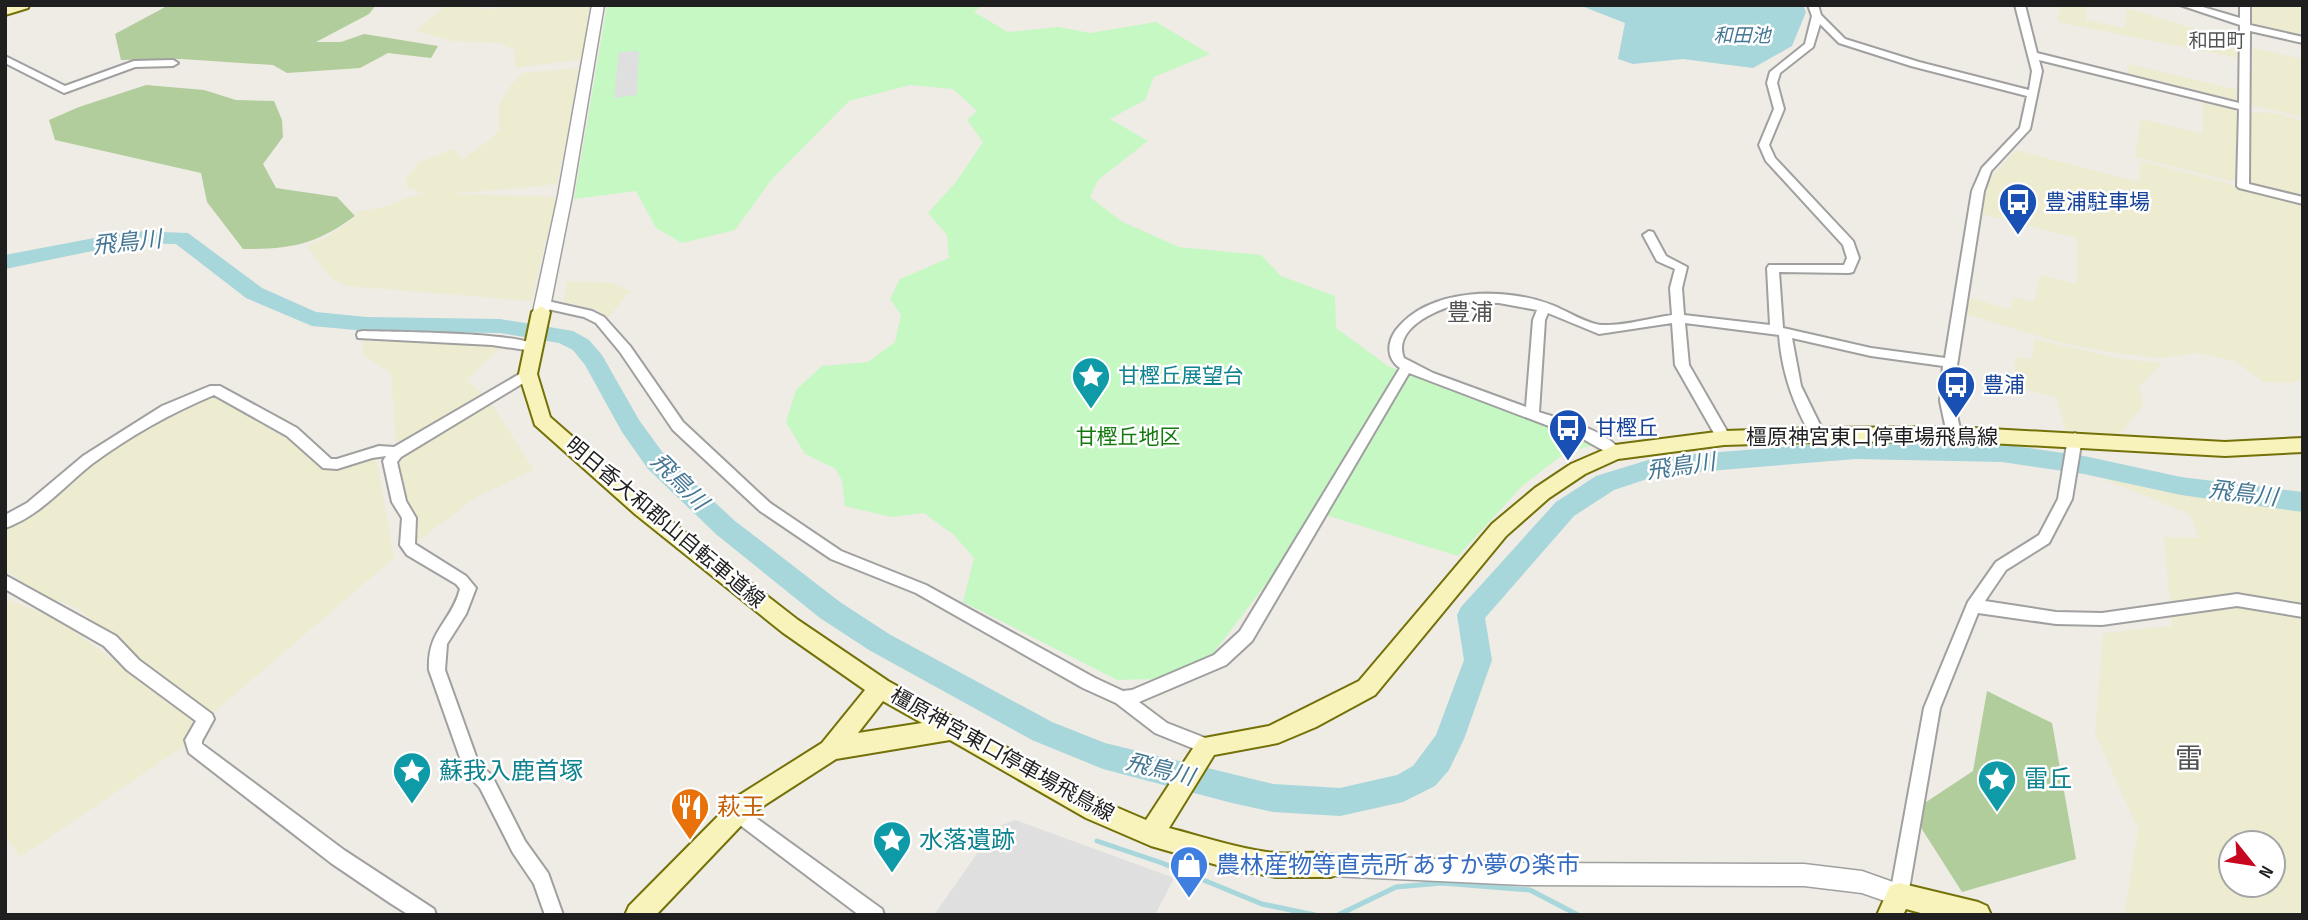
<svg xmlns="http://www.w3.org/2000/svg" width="2308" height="920" font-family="'Sofia Sans Condensed','Noto Sans JP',sans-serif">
  <rect width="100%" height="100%" fill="#efebe5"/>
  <path fill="#edecd1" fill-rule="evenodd" d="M 455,5 L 489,9 L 525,5 L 594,5 L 583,59 L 515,68 L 515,50 L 499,43 L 451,41 L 416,30 L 443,8 Z
    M 2061,5 L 2088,5 L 2086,20 L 2125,28 L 2127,8 L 2239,42 L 2239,58 L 2058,22 Z
    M 2249,5 L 2303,5 L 2303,37 L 2249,25 Z
    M 2253,48 L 2303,59 L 2303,117 L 2251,105 Z
    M 2129,64 L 2239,90 L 2240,101 L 2127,76 Z
    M 580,68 L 557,184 L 452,194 L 557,197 L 531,301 L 347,286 L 331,278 L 315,257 L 307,246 L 327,237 L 357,216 L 355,212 L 388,206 L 408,197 L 425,194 L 407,187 L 406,180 L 418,163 L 454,149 L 463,159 L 492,138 L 499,129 L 499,107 L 510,86 L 522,73 Z
    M 2203,100 L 2236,108 L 2237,180 L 2231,181 L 2135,157 L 2141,119 L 2203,134 Z
    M 2248,112 L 2274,113 L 2303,120 L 2303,199 L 2248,185 Z
    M 2016,150 L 2139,182 L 2141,161 L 2303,203 L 2303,379 L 2290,383 L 2263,382 L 2235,361 L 2198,353 L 2158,358 L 2114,353 L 2062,343 L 1965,314 L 1968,297 L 2011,310 L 2013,297 L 2034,302 L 2040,275 L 2077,284 L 2077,238 L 1978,213 L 1985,184 Z
    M 567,281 L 611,283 L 631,291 L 608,317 L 595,309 L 564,303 Z
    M 2034,339 L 2122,359 L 2162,363 L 2139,387 L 2144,404 L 2121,433 L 2123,438 L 2066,433 L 2057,398 L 2017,387 L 2014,357 L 2032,359 Z
    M 363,341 L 503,345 L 466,381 L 487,397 L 534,470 L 478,496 L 418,541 L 393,461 L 416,441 L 396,441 L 391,373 L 363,355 Z
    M 215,389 L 261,416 L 323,462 L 376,456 L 394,558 L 206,719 L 193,740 L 20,857 L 5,835 L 5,598 L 57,619 L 112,659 L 200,714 L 77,608 L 35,592 L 5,569 L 5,522 L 88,460 Z
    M 2099,477 L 2303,506 L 2303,915 L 2124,915 L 2138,829 L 2095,734 L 2103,633 L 2172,626 L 2164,537 L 2199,538 L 2190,514 ZM 2231,843 L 2273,843 L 2273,885 L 2231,885 Z"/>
  <path fill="#b0cd9b" d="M 169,5 L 376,5 L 369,14 L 316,42 L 341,42 L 364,34 L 438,46 L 431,58 L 388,53 L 360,68 L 287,73 L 273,65 L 182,59 L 121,60 L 115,34 Z
    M 146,85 L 204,90 L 236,100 L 274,101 L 282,120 L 283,137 L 263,164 L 276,188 L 337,197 L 355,216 C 315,245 292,249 243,249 L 207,202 L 201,173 L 55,140 L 49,120 L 79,107 Z
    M 1987,691 L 2052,723 L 2076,859 L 1962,892 L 1911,812 L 1973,771 Z"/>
  <path fill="#c6f8c4" d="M 607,5 L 983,5 L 974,12 L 1008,32 L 1058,27 L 1090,33 L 1156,22 L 1210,54 L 1154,77 L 1145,100 L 1110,119 L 1148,141 L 1098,180 L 1090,197 L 1121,221 L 1179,247 L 1261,255 L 1281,276 L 1335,296 L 1336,328 L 1388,366 L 1559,429 L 1593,445 L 1565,453 L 1522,486 L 1458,556 L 1313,511 L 1279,567 L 1212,655 L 1153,679 L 1117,680 L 963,602 L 974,558 L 954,535 L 924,513 L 891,517 L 845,506 L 842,481 L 836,469 L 805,454 L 786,422 L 796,390 L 822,366 L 868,362 L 895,342 L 901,315 L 890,299 L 900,279 L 949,258 L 947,235 L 928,213 L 956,182 L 983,142 L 967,120 L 977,111 L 953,89 L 910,85 L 849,101 L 772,179 L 735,230 L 682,243 L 656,228 L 636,191 L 574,199 Z"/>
  <path fill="#dfdfdf" d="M 639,51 L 637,95 L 614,98 L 619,52 Z
    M 1015,820 L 1174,878 L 1155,915 L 934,915 L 995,828 Z"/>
  <path fill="#a7d6db" d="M 1579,5 L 1803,5 L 1806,12 L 1792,46 L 1753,68 L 1683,59 L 1633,64 L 1618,59 L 1625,23 Z"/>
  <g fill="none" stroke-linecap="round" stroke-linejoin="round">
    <path stroke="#a7d6db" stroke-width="5" d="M 1097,841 L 1162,863 L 1262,904 L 1315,915
      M 1338,915 L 1396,887 L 1442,883 L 1530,890 L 1578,915"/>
    <path fill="#a7d6db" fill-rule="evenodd" d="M 131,231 L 188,233 L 262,288 L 316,312 L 366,317 L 500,319 L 573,331 L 589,340 L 602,355 L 639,420 L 666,457 L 735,521 L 840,602 L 889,634 L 1052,722 L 1105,743 L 1273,784 L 1340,788 L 1397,775 L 1413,766 L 1436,735 L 1464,660 L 1457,615 L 1461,607 L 1556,502 L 1596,476 L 1658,457 L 1856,441 L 2002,444 L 2084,456 L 2181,477 L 2303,492 L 2303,512 L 2181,495 L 2084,474 L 2002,462 L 1856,459 L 1659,475 L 1614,490 L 1574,516 L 1485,618 L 1492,660 L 1464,739 L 1449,770 L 1435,786 L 1403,802 L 1340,816 L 1273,812 L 1232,803 L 1103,769 L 1032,740 L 869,650 L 820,618 L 717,535 L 648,469 L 622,432 L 585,365 L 573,350 L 559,343 L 500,333 L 366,331 L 312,326 L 246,298 L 176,244 L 131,243 L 5,269 L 5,255 Z"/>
    <g stroke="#a0a0a0" stroke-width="4">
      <path id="minor" d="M 1808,5 L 1818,5 L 1821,15 L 1845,39 L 1919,62 L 2029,90 L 2032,71 L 2015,5 L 2025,5 L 2037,53 L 2239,103 L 2240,25 L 2180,5 L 2196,5 L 2240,18 L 2240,5 L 2250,5 L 2250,25 L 2303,37 L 2303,43 L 2250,31 L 2249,184 L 2303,197 L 2303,204 L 2239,188 L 2237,186 L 2239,109 L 2039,60 L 2042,71 L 2030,129 L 1991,171 L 1984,191 L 1956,372 L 1954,401 L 1961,434 L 1959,438 L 1949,438 L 1947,434 L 1940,401 L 1943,366 L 1871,356 L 1792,338 L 1801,386 L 1825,435 L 1818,440 L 1813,439 C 1794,406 1782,374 1779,335 L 1685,323 L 1689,365 L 1731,438 L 1724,443 L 1719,442 L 1675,365 L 1672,323 L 1599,334 L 1548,313 L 1545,320 L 1539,412 C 1565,421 1605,429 1622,452 L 1615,457 L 1583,439 L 1409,373 L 1252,641 L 1226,665 L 1139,702 L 1167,723 L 1213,741 L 1215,746 L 1213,751 L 1207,754 L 1155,733 L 1116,703 L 1083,688 L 916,593 L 831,559 L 760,511 L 673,430 L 620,352 L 596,323 L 584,317 L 539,307 L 537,304 L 543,300 L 592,311 L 604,317 L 630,346 L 683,422 L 770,503 L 841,551 L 926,585 L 1095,678 L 1123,691 L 1132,690 L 1214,655 L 1240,631 L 1400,368 C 1386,358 1387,343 1396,330 C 1429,287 1506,287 1552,305 C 1565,310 1589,325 1602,325 C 1625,326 1650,318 1672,315 L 1670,288 L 1675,269 L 1657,261 L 1643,235 L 1649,231 L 1653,232 L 1666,256 L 1687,267 L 1682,288 L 1684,315 L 1770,325 L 1767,268 L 1769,265 L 1844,265 L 1847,258 L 1843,245 L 1766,161 L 1759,145 L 1774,109 L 1767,83 L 1770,72 L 1805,44 L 1812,16 ZM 1820,24 L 1839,43 L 1911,66 L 2027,96 L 2020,128 L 1982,168 L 1972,191 L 1945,358 L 1871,348 L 1783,328 L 1779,272 L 1849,273 L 1853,272 L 1859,258 L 1853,241 L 1775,158 L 1769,145 L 1784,109 L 1777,83 L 1780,73 L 1813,47 ZM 1469,302 L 1499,303 L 1537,310 L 1533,320 L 1526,407 L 1433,373 L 1404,358 C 1391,326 1445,305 1469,302 Z
        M 5,56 L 65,86 L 134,61 L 173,60 L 178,63 L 173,66 L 135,67 L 64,93 L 5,63 Z
        M 363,331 C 391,332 525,332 539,347 L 533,351 L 492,345 L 358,338 L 357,335 L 358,332 Z
        M 528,369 L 535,374 L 533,377 L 401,457 L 397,462 L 406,501 L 416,518 L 415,544 L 466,576 L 476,588 L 466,614 L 447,644 L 445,670 L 478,762 L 492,776 L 525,841 L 548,873 L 563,915 L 545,915 L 534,884 L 513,853 L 480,788 L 465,772 L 429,670 C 427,630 451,623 460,589 L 456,584 L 407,555 L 400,545 L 402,518 L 392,502 L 383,461 L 386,456 L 372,458 L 337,469 L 323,468 L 287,436 L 214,395 C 171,413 130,436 92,464 C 64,486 40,516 5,528 L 5,515 L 27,503 L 83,456 L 162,406 L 210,386 L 220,386 L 297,428 L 331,459 L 337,459 L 379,446 L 394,447 Z
        M 2075,433 L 2082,438 L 2072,499 L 2049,543 L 2006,570 L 1985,601 L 2056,612 L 2102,613 L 2237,594 L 2303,605 L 2303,617 L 2237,606 L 2102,625 L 2056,624 L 1978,613 L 1940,708 L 1908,895 L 1906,901 L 1899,904 L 1892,901 L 1890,895 L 1924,708 L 1968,602 L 1996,562 L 2039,535 L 2058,499 L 2068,438 Z
        M 5,575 L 116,636 L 139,660 L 212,714 L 214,719 L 202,741 L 202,744 L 344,850 L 434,909 L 436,915 L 409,915 L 390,903 L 331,863 L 189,753 L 185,740 L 196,721 L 127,670 L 104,646 L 5,589 Z
        M 738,805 L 882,909 L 884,915 L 859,915 L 732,819 L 729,813 L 732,807 Z"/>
    </g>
    <g stroke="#a0a0a0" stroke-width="3">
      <path id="tertiary" d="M 592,5 L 604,5 L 572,196 L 549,312 L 541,317 L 533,312 L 558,196 Z
        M 1331,854 L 1524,863 L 1804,864 L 1862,871 L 1907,887 L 1910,895 L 1907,903 L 1899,906 L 1862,893 L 1804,886 L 1524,885 L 1331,876 L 1323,873 L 1320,865 L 1323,857 Z"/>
    </g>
    <g stroke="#737108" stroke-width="4">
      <path id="secondary" d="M 29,5 L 28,8 L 5,15 L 5,7 Z
        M 541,306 L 550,312 L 537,374 L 550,417 L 649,504 L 798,620 L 888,681 L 1104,802 L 1146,820 L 1199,739 L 1269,726 L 1359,681 L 1492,524 L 1535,488 L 1571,464 L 1615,445 L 1724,431 L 1818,428 L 1954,427 L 2225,442 L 2303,438 L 2303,452 L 2225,456 L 1954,441 L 1818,442 L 1724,445 L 1618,459 L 1585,474 L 1549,498 L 1506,536 L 1375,695 L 1316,727 L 1278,743 L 1214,755 L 1169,828 C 1204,837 1239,849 1275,853 C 1296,855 1320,849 1340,857 L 1343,865 L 1340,873 L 1331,877 L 1276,877 L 1231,869 L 1151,846 L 1086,818 L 950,740 L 836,759 L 754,812 L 656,915 L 625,915 L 629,906 L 738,796 L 822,743 L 865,690 L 782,632 L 635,514 L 535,425 L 519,374 L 532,312 ZM 883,701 L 922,723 L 858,733 Z
        M 1899,883 L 1978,902 L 1987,906 L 1991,915 L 1928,915 L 1906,909 L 1903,915 L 1877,915 L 1890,886 Z"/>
    </g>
    <use href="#minor" fill="#fff" fill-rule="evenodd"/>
    <use href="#tertiary" fill="#fff" fill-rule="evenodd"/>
    <use href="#secondary" fill="#f7f3bb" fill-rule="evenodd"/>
  </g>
  <defs>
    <g id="bus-pin" transform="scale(2.0125)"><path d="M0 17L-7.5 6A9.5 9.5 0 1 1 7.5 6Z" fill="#1a4fb4" stroke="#fff"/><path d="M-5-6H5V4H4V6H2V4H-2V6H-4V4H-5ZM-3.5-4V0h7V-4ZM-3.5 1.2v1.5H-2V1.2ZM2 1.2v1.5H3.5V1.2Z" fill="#fff"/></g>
    <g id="sight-pin" transform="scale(2.0125)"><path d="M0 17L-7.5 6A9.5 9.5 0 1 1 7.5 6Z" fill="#0f9aa8" stroke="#fff"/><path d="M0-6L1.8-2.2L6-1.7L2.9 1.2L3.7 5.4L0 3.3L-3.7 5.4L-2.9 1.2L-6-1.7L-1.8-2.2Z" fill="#fff"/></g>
    <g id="restaurant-pin" transform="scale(2.0125)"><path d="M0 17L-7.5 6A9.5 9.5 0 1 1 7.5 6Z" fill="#e8710a" stroke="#fff"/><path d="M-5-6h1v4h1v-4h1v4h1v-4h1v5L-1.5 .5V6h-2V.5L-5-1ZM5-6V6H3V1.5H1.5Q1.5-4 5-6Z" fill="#fff"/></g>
    <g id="shop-pin" transform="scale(2.0125)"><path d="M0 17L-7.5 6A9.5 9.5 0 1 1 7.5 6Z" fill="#3f7fe0" stroke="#fff"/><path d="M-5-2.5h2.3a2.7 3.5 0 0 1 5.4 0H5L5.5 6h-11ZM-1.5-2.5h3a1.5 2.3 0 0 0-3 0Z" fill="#fff"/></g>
  </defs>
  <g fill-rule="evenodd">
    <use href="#bus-pin" x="2018" y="202"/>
    <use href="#sight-pin" x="1091" y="376"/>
    <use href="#bus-pin" x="1956" y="385"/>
    <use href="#bus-pin" x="1568" y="428"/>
    <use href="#sight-pin" x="412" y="771"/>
    <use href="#sight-pin" x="1997" y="779"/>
    <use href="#restaurant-pin" x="690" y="807"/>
    <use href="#sight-pin" x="892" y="840"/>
    <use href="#shop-pin" x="1189" y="865"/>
  </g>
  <g text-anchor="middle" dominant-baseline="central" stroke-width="5" stroke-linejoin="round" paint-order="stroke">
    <g font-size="19" font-style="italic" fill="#457794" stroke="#fff">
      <text x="1742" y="36">和田池</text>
    </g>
    <g font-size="19" fill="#525252" stroke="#fff">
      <text x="2217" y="41">和田町</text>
    </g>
    <g font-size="21" fill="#164399" stroke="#fff" text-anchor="start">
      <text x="2045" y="202">豊浦駐車場</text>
      <text x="1983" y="385">豊浦</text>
      <text x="1595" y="428">甘樫丘</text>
    </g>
    <g font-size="21" fill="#0d838f" stroke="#fff" text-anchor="start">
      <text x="1118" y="376">甘樫丘展望台</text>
    </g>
    <g font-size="21" fill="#147a0f" stroke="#fff">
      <text x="1128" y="437">甘樫丘地区</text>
    </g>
    <g font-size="21" fill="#1f1f1f" stroke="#fff">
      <text x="1872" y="437">橿原神宮東口停車場飛鳥線</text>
      <text transform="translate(665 523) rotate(40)">明日香大和郡山自転車道線</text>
      <text transform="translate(1002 755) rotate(29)">橿原神宮東口停車場飛鳥線</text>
    </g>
    <g font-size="23" font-style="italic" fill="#457794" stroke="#fff">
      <text transform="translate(127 243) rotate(-6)">飛鳥川</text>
      <text transform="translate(1681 467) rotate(-8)">飛鳥川</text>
      <text transform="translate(679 482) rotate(45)">飛鳥川</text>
      <text transform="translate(2243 494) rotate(7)">飛鳥川</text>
      <text transform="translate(1160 770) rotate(14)">飛鳥川</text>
    </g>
    <g font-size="23" fill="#525252" stroke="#fff">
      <text x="1470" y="313">豊浦</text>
    </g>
    <g font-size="24" fill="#0d838f" stroke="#fff" text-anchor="start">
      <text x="439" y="771">蘇我入鹿首塚</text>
      <text x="2024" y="779">雷丘</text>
      <text x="919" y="840">水落遺跡</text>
    </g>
    <g font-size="24" fill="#c56008" stroke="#fff" text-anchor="start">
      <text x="717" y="807">萩王</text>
    </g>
    <g font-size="24" fill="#366cbe" stroke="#fff" text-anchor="start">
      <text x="1216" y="865">農林産物等直売所 あすか夢の楽市</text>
    </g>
    <g font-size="28" fill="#525252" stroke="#fff">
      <text x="2189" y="759">雷</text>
    </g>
  </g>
  <rect width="2308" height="920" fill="none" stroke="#1f1f1f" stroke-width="14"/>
  <g transform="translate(2252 864) rotate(120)"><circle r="33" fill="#ffffff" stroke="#a5a5a5" stroke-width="2"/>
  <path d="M0-5L12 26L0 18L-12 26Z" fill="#c7071f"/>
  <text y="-10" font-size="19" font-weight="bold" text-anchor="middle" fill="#1f1f1f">N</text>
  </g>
</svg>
